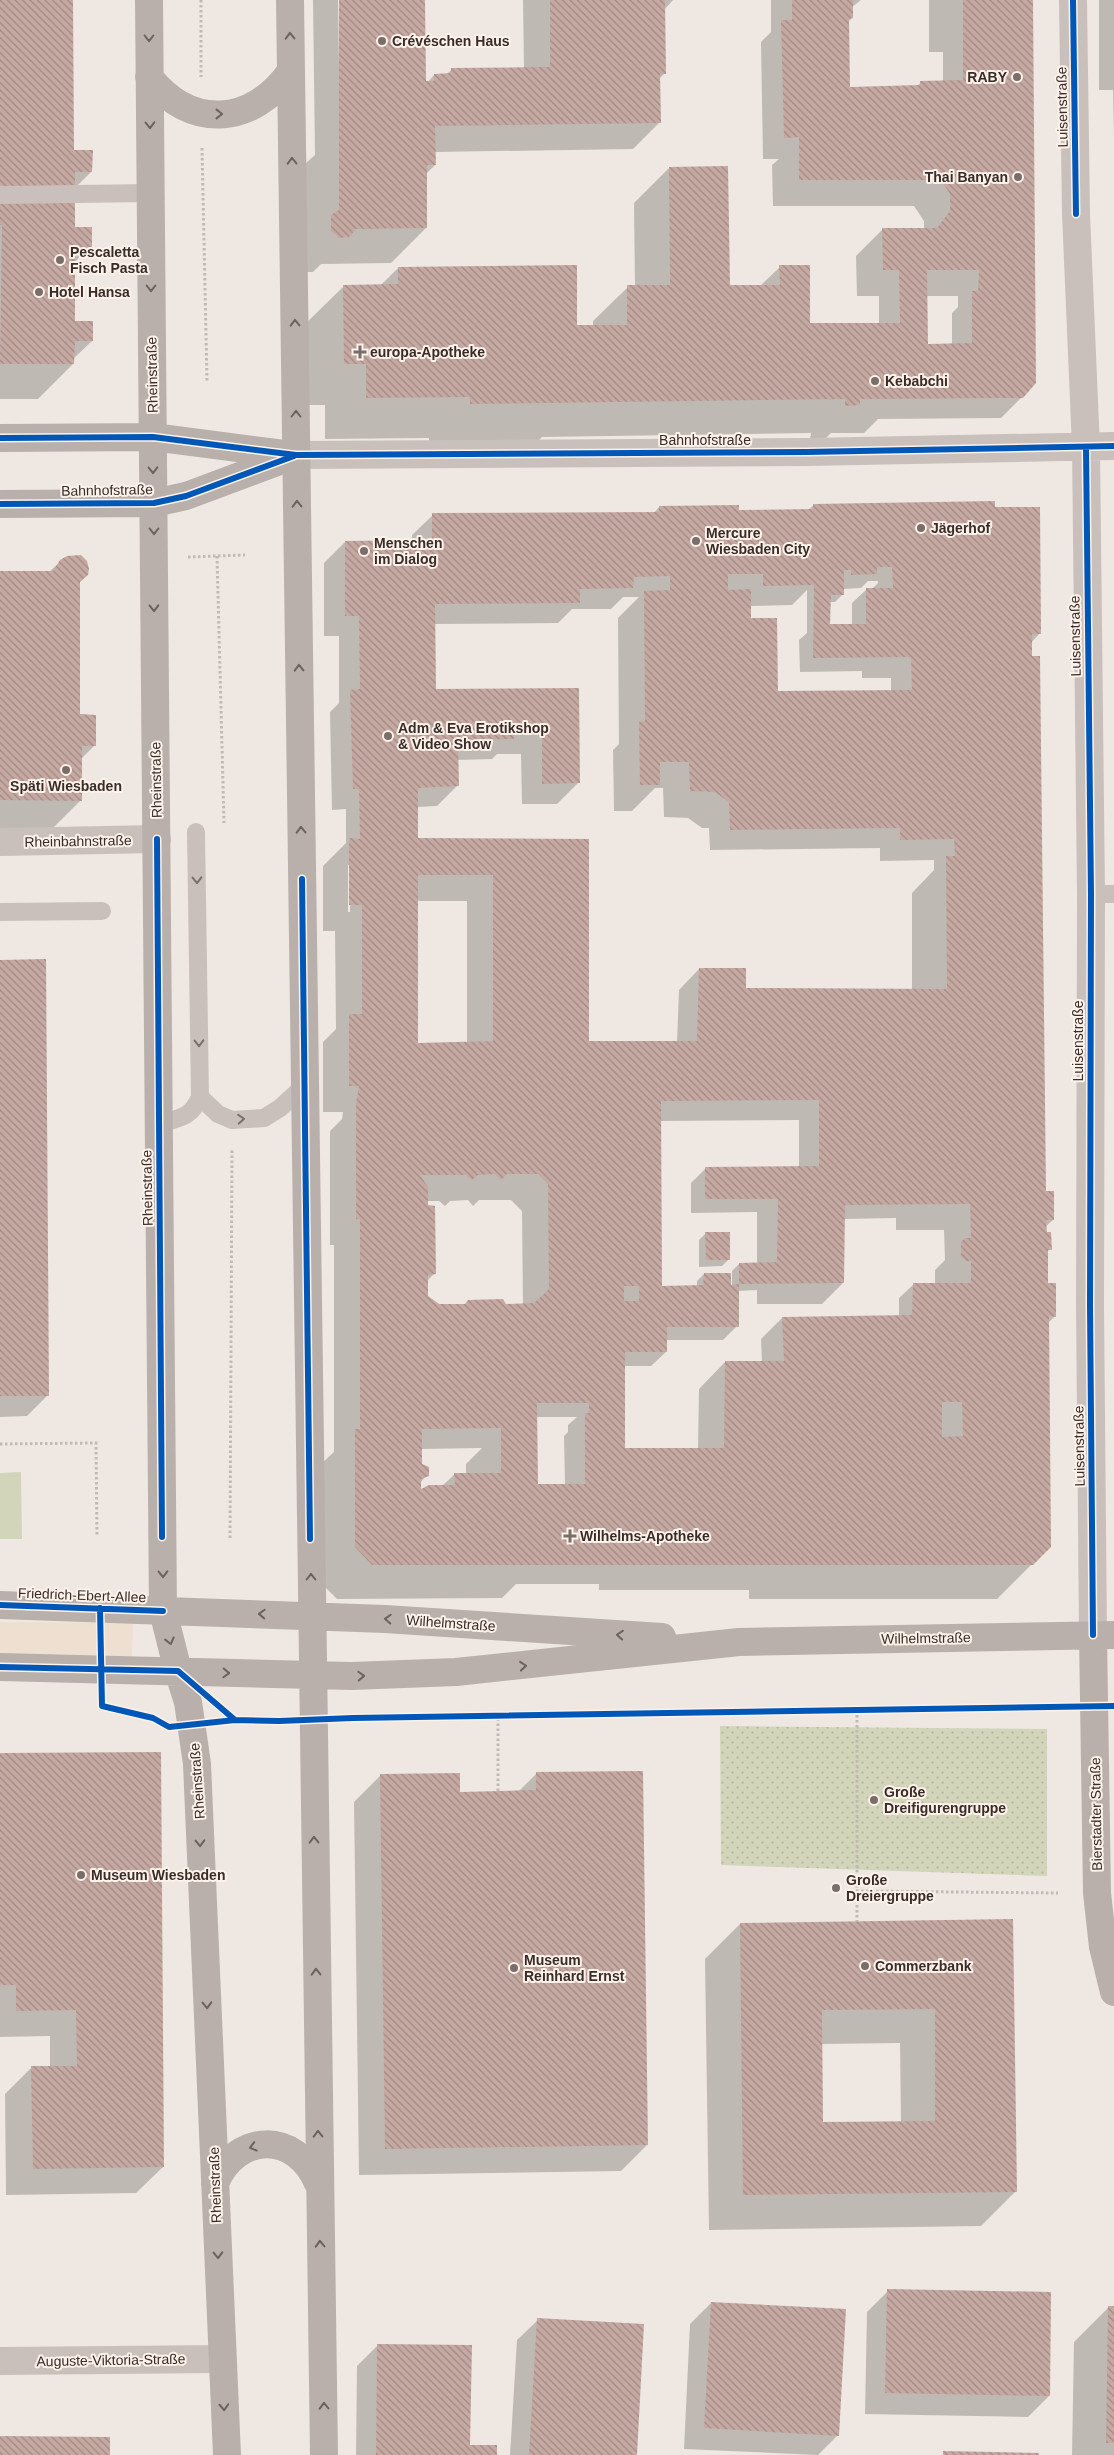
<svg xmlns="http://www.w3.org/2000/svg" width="1114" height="2455" font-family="Arial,sans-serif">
  <defs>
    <pattern id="park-dots" width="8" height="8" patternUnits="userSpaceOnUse" patternTransform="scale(1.25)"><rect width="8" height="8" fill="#d2d5ba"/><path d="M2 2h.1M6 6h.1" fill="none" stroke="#b5b7a0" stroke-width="1.8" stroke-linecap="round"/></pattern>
    <pattern id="building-back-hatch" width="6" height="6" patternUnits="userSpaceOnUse" patternTransform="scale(1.25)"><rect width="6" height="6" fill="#c5a9a2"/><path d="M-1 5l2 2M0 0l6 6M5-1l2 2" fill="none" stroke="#a18a84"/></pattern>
  </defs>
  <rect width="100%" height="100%" fill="#efe8e2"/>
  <path fill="#d2d5ba" d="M 21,1472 L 22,1539 L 0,1539 L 0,1473 Z"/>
  <path fill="url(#park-dots)" d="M 720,1726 L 1047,1729 L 1047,1876 L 721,1865 Z"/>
  <path fill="#eedfd0" d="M 0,1622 L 133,1623 L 132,1656 L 0,1655 Z"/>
  <path fill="#0003" fill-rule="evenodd" d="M 0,0 L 71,0 L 73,151 L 91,172 L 74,189 L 74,228 L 90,246 L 74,263 L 74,322 L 92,341 L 73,359 L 73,364 L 38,399 L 0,399 Z
    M 313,0 L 338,0 L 340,133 L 341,0 L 423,0 L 424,82 L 427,83 L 434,75 L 446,75 L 451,70 L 524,69 L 523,0 L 673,0 L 664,10 L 665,73 L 659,79 L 659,123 L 633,149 L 435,152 L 435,165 L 426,174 L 426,228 L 391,263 L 321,264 L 313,272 L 304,272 L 306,163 L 315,155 Z
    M 771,0 L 861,0 L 852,7 L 852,18 L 848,22 L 849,88 L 917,87 L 921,82 L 943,82 L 943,52 L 929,52 L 929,0 L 1032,0 L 1022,397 L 1001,418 L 878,419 L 864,433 L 831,433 L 824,440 L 810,440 L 811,433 L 542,437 L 535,444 L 429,445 L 429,438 L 325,439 L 325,405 L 303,405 L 302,327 L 344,286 L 381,285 L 398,268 L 576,326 L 593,326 L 593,321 L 628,287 L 635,286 L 634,203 L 669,168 L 729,286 L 760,286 L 780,267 L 809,324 L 879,324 L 879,296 L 857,296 L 856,256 L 883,229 L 924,229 L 924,221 L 914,206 L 773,206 L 772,165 L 779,159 L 763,159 L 761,42 L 771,32 ZM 926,296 L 958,296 L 958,307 L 952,313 L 952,345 L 927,345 Z
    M 1099,0 L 1114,0 L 1114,137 L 1113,90 L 1099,90 Z
    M 814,505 L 994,508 L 1039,634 L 1031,643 L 1045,1192 L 1053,1220 L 1045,1227 L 1050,1249 L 1046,1253 L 1047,1282 L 1055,1316 L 1048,1323 L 1050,1546 L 997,1599 L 749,1599 L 749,1590 L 599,1590 L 599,1584 L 516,1584 L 502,1598 L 337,1599 L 320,1582 L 320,1465 L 334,1452 L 334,1245 L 330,1245 L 330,1131 L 342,1119 L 343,1112 L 323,1112 L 323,1042 L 336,1029 L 335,931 L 323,931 L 323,866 L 346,843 L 346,809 L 332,810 L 330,712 L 339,703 L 339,636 L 324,636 L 324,563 L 345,542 L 412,542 L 412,535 L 433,515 L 654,513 L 659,507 L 738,511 L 808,510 ZM 868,581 L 878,581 L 878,583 L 872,589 L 867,589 L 852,603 L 852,625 L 827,625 L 830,602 L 835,602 L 842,595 L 842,589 L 861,588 ZM 807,590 L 807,633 L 799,640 L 800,672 L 862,671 L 862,678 L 891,678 L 891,691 L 777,692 L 750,619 L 750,606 L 792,605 ZM 623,597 L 639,597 L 618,618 L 619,744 L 613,750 L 614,811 L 632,811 L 655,788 L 663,788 L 664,817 L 688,818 L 702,828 L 709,828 L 710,850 L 880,848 L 880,861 L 934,860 L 934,870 L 912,893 L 912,990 L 744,989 L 699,969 L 679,990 L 677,1042 L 587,1042 L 587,840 L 415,840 L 417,807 L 437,806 L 457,786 L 457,760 L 492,759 L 497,754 L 521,754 L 522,804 L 557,804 L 578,783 L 578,689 L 434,690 L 434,624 L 558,623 L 572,609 L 611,609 ZM 348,865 L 351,865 L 350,912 L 348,912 ZM 417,901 L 467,901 L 467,1043 L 417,1044 ZM 799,1120 L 799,1167 L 706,1168 L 691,1183 L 691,1213 L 757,1212 L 757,1264 L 739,1264 L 732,1271 L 732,1286 L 704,1274 L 697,1281 L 697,1286 L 660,1287 L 660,1121 ZM 468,1200 L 473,1206 L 479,1200 L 511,1200 L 522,1211 L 523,1305 L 439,1306 L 426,1296 L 426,1282 L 434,1274 L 427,1201 L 439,1201 L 445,1206 L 450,1201 ZM 896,1218 L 896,1230 L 944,1230 L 945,1260 L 935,1270 L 935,1284 L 914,1284 L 899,1298 L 899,1317 L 782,1318 L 761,1339 L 762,1362 L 725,1362 L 699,1389 L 698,1449 L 623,1451 L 623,1366 L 651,1366 L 666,1352 L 666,1340 L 723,1340 L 737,1326 L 738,1291 L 757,1290 L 757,1304 L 822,1304 L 843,1283 L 843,1219 ZM 536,1417 L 577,1417 L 568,1425 L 568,1432 L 564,1436 L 565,1485 L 537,1488 ZM 482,1448 L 466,1464 L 466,1474 L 455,1474 L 442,1486 L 419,1491 L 420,1483 L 427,1475 L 420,1465 L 420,1449 Z
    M 61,561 L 79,582 L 79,716 L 94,746 L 81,759 L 81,800 L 46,835 L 0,835 L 0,572 L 49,572 Z
    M 0,961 L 48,1395 L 27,1416 L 0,1417 Z
    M 706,1233 L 729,1259 L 722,1266 L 699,1267 L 699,1240 Z
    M 0,1755 L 163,2167 L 136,2193 L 6,2195 L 5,2094 L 32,2067 L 50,2067 L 50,2036 L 0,2037 Z
    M 536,1774 L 647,2145 L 621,2171 L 359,2175 L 354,1802 L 380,1776 L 458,1793 L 518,1792 Z
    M 1012,1920 L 1016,2191 L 981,2226 L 709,2230 L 705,1959 L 740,1924 ZM 900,2043 L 901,2123 L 822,2123 L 821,2044 Z
    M 888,2291 L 1049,2396 L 1028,2417 L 865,2414 L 867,2312 Z
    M 711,2303 L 838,2435 L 818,2455 L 684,2449 L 690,2324 Z
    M 1109,2307 L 1114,2307 L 1114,2455 L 1072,2455 L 1074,2342 Z
    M 538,2320 L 636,2455 L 510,2455 L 517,2340 Z
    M 378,2345 L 469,2446 L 496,2455 L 356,2455 L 357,2366 Z"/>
  <path fill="url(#building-back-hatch)" fill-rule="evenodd" d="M 0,0 L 73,0 L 74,150 L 93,150 L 92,172 L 75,172 L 75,227 L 92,227 L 92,247 L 75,247 L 75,321 L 93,321 L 93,341 L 75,341 L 74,364 L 0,364 L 2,225 L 0,225 Z
    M 339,0 L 425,0 L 426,81 L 434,81 L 434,74 L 451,73 L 451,68 L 550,67 L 550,0 L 665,0 L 666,74 L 660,74 L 661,123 L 435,126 L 436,165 L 427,165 L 427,228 L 356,229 L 349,237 L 339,238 L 331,231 L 331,215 L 339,210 Z
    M 792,0 L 853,0 L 853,18 L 849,19 L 850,87 L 920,85 L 920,81 L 963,80 L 963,0 L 1033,0 L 1036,383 L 1023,398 L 860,399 L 860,405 L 845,406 L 845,399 L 470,404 L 470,397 L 366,398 L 366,364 L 344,364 L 343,285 L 398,284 L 398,267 L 577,265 L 577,325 L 627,325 L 627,285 L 670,285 L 669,167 L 728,166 L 730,285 L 780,285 L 779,265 L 810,265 L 810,323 L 900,323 L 899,270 L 883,270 L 882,228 L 937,228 L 950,211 L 950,194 L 941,180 L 799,180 L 799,137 L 784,138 L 781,20 L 792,20 ZM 927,270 L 979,270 L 978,291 L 972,291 L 972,343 L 928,344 Z
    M 995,501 L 995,507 L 1040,507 L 1041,634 L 1032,634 L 1032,656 L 1040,656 L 1046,1191 L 1054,1191 L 1054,1220 L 1046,1220 L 1047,1232 L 1051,1232 L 1052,1250 L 1048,1250 L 1048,1283 L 1056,1283 L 1056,1317 L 1049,1316 L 1051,1547 L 1033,1565 L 372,1565 L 355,1547 L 355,1429 L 360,1429 L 360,1219 L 356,1219 L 356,1103 L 359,1086 L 349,1086 L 349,1014 L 362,1014 L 362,905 L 349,905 L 349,838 L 360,839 L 359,789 L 353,789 L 350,690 L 360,689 L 359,616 L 345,616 L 345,541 L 432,540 L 432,513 L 659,512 L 659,506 L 739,505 L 739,510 L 813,509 L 813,504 ZM 877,567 L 892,567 L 893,588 L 866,588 L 866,624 L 830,624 L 831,595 L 844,595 L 844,570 L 851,570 L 851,575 L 877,574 ZM 728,574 L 763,574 L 763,586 L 814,585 L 813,658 L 911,657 L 912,690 L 778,691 L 777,618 L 751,618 L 751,589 L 728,590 ZM 670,576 L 670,590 L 644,591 L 645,721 L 639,722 L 640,785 L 660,785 L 660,762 L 689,762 L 690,791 L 715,792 L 729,802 L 730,830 L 900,828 L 900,840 L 954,839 L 955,856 L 946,856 L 947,989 L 746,988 L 746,968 L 699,968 L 697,1041 L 589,1041 L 589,839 L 418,838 L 418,788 L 459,786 L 458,740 L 514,739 L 514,734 L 542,733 L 542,784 L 580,783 L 579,688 L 436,689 L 435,604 L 580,603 L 580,589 L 633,588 L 634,577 ZM 418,875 L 493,875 L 493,1041 L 418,1043 ZM 819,1100 L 819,1166 L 705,1167 L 705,1199 L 778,1199 L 777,1262 L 739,1263 L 739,1284 L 731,1285 L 731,1273 L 704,1273 L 703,1285 L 662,1286 L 661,1101 ZM 495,1174 L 501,1180 L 507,1174 L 538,1174 L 548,1184 L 549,1289 L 534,1303 L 506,1304 L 503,1299 L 468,1300 L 465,1304 L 439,1304 L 428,1296 L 428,1275 L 436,1274 L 435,1206 L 428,1205 L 428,1187 L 420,1175 L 466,1175 L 472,1180 L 478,1175 ZM 970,1204 L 971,1238 L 965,1238 L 961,1242 L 961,1256 L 966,1261 L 971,1261 L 971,1283 L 913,1283 L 912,1315 L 782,1317 L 784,1361 L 725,1361 L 724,1448 L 625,1448 L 625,1352 L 667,1352 L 667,1327 L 739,1327 L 739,1284 L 844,1283 L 845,1205 ZM 624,1286 L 639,1286 L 639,1301 L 624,1301 ZM 942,1402 L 962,1402 L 963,1436 L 942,1437 ZM 537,1403 L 589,1403 L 589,1413 L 585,1413 L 585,1484 L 538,1484 ZM 501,1428 L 501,1473 L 454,1473 L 455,1485 L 429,1485 L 421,1489 L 421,1479 L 429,1476 L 429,1467 L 422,1464 L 422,1429 Z
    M 81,555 L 87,561 L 89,569 L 88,575 L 80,582 L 80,714 L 96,715 L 96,746 L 82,746 L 82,801 L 0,800 L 0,571 L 53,571 L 60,560 L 67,556 Z
    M 46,959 L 49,1396 L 0,1396 L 0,960 Z
    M 705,1232 L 730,1232 L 730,1260 L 706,1260 Z
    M 161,1752 L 164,2167 L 33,2169 L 31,2066 L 77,2066 L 76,2010 L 16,2011 L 16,1985 L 0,1985 L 0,1753 Z
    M 643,1771 L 648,2145 L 385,2149 L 380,1774 L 460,1773 L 460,1792 L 536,1790 L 536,1772 Z
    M 1013,1919 L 1017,2192 L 743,2195 L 740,1923 ZM 935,2009 L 935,2121 L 823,2122 L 822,2010 Z
    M 887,2289 L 1051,2292 L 1050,2396 L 885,2393 Z
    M 711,2302 L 846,2309 L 839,2436 L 704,2428 Z
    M 1108,2306 L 1114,2306 L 1114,2443 L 1106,2443 Z
    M 537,2318 L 644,2324 L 637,2455 L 529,2455 Z
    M 377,2344 L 472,2345 L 470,2445 L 497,2445 L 497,2455 L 376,2455 Z
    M 0,2436 L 110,2437 L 110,2455 L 0,2455 Z
    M 943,2451 L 1039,2453 L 1039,2455 L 943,2455 Z"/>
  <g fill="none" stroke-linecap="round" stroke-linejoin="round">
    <path stroke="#c2b9b3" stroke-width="3" stroke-dasharray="2.5 2.5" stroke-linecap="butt" d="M 201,0 L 201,77
      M 202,148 L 207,382
      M 217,556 L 224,823
      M 188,557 L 245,555
      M 0,1444 L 96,1443 L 97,1537
      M 230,1538 L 232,1149
      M 857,1710 L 857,1921
      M 498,1791 L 498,1716
      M 856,1891 L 1058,1893"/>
    <path stroke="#c9c0bb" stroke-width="18" d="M 0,195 L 151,193
      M 1091,894 L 1114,894
      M 0,912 L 102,911
      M 200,1097 L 218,1114 L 232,1120 L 264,1118 L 280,1108 L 304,1086
      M 159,1124 C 179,1118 191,1118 200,1097 L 196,832"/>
    <path stroke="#c9c0bb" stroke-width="28" d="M 1073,0 L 1076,214 L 1086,447 L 1091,894 L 1090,1306 L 1093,1635
      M 296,455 L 807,452 L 1114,446
      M 0,842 L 157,839
      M 0,2361 L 222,2359"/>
    <path stroke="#b9b0ab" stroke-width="28" d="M 149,0 L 163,1611 L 178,1671 L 188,1702 L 197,1764 L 227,2455
      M 290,0 L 324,2455
      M 149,77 C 191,130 252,126 291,71
      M 0,438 L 153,437 L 292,455
      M 0,504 L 154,503 L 186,496 L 296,455
      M 0,1605 L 385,1619 L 662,1637
      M 1093,1635 L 1097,1893 L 1103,1947 L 1114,1992
      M 0,1667 L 352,1676 L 456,1672 L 739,1642 L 1114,1635
      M 215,2183 C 237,2132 296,2131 318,2183"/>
    <g stroke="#fcf2ea" stroke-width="9">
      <path id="cycleway" d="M 1073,0 L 1076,214
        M 0,438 L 153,437 L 296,455 L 807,452 L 1114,446
        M 1086,447 L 1091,894 L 1090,1306 L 1093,1635
        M 0,504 L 154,503 L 186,496 L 294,456
        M 157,839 L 162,1537
        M 302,879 L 310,1539
        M 0,1605 L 163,1611
        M 100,1608 L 102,1706 L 153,1718 L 169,1727 L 235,1720 L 279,1721 L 353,1718 L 1114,1706
        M 0,1667 L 178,1671 L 235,1720"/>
    </g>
    <use href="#cycleway" stroke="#0057b8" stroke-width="6"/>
  </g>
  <defs><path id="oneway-chevron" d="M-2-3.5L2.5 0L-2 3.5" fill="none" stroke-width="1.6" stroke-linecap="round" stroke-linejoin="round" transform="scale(1.25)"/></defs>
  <g stroke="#6d615c">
    <use href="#oneway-chevron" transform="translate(290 36) rotate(-91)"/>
    <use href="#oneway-chevron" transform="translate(149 38) rotate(90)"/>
    <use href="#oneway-chevron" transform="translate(219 114)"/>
    <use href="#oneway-chevron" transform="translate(150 125) rotate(89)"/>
    <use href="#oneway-chevron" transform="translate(292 161) rotate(-91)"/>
    <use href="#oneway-chevron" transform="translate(151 288) rotate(90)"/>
    <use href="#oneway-chevron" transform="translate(295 323) rotate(-91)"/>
    <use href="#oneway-chevron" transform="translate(296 414) rotate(-90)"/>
    <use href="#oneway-chevron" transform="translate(153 470) rotate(89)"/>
    <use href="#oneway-chevron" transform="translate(297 504) rotate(-91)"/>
    <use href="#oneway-chevron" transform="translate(154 531) rotate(90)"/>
    <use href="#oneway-chevron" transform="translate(154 608) rotate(89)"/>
    <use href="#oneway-chevron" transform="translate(299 668) rotate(-91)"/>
    <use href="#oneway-chevron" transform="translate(301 830) rotate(-91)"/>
    <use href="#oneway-chevron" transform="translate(163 1574) rotate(89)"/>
    <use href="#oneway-chevron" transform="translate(311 1577) rotate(-90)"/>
    <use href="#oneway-chevron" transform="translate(262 1614) rotate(-178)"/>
    <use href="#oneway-chevron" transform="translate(388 1619) rotate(-177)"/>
    <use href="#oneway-chevron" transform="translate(620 1635) rotate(-176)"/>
    <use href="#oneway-chevron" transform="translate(170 1641) rotate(76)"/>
    <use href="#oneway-chevron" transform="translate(523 1666) rotate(-5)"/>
    <use href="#oneway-chevron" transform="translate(226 1673) rotate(2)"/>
    <use href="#oneway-chevron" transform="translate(361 1676) rotate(-2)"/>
    <use href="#oneway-chevron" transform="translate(314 1840) rotate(-91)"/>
    <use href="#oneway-chevron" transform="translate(200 1843) rotate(88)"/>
    <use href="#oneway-chevron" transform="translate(316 1972) rotate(-91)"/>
    <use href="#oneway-chevron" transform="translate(207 2005) rotate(88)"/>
    <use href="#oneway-chevron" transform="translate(318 2134) rotate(-91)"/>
    <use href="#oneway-chevron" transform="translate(253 2147) rotate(164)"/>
    <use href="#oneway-chevron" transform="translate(320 2244) rotate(-92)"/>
    <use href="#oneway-chevron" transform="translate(218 2255) rotate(88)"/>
    <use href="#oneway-chevron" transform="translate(324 2406) rotate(-91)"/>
    <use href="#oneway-chevron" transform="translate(224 2407) rotate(87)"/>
  </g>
  <g stroke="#7a6f6a">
    <use href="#oneway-chevron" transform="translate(197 880) rotate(89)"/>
    <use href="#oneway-chevron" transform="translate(199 1043) rotate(89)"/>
    <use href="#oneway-chevron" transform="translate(241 1119) rotate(-4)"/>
  </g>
  <g fill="#796e69" stroke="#fcf2ea" stroke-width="2">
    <circle cx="382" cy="41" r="5"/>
    <circle cx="1017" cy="77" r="5"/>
    <circle cx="1018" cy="177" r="5"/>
    <circle cx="60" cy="260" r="5"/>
    <circle cx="39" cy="292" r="5"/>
    <path d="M357.5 344.5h5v5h5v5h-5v5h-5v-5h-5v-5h5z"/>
    <circle cx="875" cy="381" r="5"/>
    <circle cx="921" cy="528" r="5"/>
    <circle cx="696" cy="541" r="5"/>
    <circle cx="364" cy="551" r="5"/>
    <circle cx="388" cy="736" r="5"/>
    <circle cx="66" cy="770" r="5"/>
    <path d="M567.5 1528.5h5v5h5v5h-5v5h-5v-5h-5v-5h5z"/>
    <circle cx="874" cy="1800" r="5"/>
    <circle cx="81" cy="1875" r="5"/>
    <circle cx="836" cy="1888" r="5"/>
    <circle cx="865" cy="1966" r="5"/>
    <circle cx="514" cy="1968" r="5"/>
  </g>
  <g text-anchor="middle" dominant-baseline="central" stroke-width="4" stroke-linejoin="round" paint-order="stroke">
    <g font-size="14" font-weight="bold" fill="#3a2c28" stroke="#fcf2ea" text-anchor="start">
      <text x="392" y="41">Crévéschen Haus</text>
      <text x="1007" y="77" text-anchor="end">RABY</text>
      <text x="1008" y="177" text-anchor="end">Thai Banyan</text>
      <text x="70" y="252">Pescaletta<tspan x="70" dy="16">Fisch Pasta</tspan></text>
      <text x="49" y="292">Hotel Hansa</text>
      <text x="370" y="352">europa-Apotheke</text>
      <text x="885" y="381">Kebabchi</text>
      <text x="931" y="528">Jägerhof</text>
      <text x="706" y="533">Mercure<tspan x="706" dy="16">Wiesbaden City</tspan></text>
      <text x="374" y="543">Menschen<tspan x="374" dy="16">im Dialog</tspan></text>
      <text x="398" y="728">Adm &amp; Eva Erotikshop<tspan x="398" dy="16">&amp; Video Show</tspan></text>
      <text x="66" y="786" text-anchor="middle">Späti Wiesbaden</text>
      <text x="580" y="1536">Wilhelms-Apotheke</text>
      <text x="884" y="1792">Große<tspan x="884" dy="16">Dreifigurengruppe</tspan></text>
      <text x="91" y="1875">Museum Wiesbaden</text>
      <text x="846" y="1880">Große<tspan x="846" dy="16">Dreiergruppe</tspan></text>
      <text x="524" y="1960">Museum<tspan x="524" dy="16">Reinhard Ernst</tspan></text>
      <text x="875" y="1966">Commerzbank</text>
    </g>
    <g font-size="14" fill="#3a2c28" stroke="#fcf2ea">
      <text transform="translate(1062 107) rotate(-91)">Luisenstraße</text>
      <text transform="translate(152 375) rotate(-91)">Rheinstraße</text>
      <text x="705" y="440">Bahnhofstraße</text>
      <text transform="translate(107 490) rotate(-1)">Bahnhofstraße</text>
      <text transform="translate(1075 636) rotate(-91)">Luisenstraße</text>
      <text transform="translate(156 780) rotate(-91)">Rheinstraße</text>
      <text transform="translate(78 841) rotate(-1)">Rheinbahnstraße</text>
      <text transform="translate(1078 1041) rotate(-90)">Luisenstraße</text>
      <text transform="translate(147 1188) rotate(-91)">Rheinstraße</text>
      <text transform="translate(1079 1446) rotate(-91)">Luisenstraße</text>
      <text transform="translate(82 1595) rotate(2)">Friedrich-Ebert-Allee</text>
      <text transform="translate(451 1623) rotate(4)">Wilhelmstraße</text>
      <text transform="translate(926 1638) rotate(-1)">Wilhelmstraße</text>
      <text transform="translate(197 1781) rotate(-94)">Rheinstraße</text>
      <text transform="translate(1096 1814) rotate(-91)">Bierstadter Straße</text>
      <text transform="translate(215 2185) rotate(-92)">Rheinstraße</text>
      <text transform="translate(111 2360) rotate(-1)">Auguste-Viktoria-Straße</text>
    </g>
  </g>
</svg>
